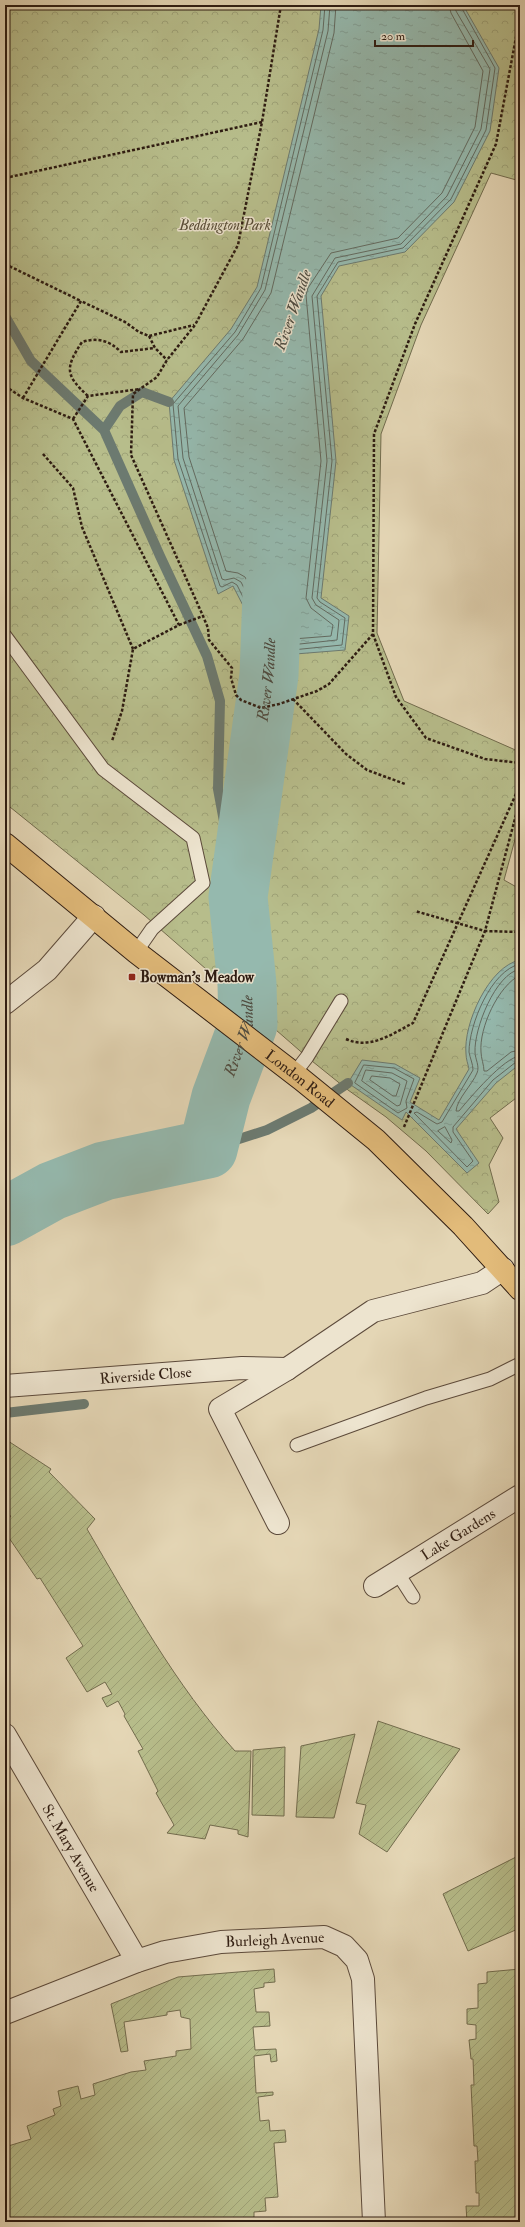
<svg xmlns="http://www.w3.org/2000/svg" width="525" height="2227" font-family="'IM FELL Double Pica',serif">
  <defs>
    <pattern id="forest-crowns" width="20" height="18" patternUnits="userSpaceOnUse"><rect width="20" height="18" fill="#b7bd8b"/><path d="M2 6a3 3 0 1 1 6 0M12 15a3 3 0 1 1 6 0" fill="none" stroke="#9ea277"/></pattern>
    <pattern id="garden-furrows" width="10" height="10" patternUnits="userSpaceOnUse"><rect width="10" height="10" fill="#b7bd8b"/><path d="M-1 1l2-2M0 10L10 0M9 11l2-2" fill="none" stroke="#9ea277"/></pattern>
    <pattern id="water-ripples" width="26" height="14" patternUnits="userSpaceOnUse"><rect width="26" height="14" fill="#95b9ae"/><path d="M2 4q2-2 4 0t4 0M15 11q2-2 4 0t4 0" fill="none" stroke="#819e95"/></pattern>
  </defs>
  <rect width="100%" height="100%" fill="#e4d6b5"/>
  <filter id="stains"><feTurbulence type="fractalNoise" baseFrequency=".005" numOctaves="4"/><feColorMatrix values="0 0 0 0 .2 0 0 0 0 .09 0 0 0 0 .02 0 0 0 .5 -.17"/></filter>
  <radialGradient id="worn" r=".72"><stop offset=".6" stop-color="#630" stop-opacity="0"/><stop offset="1" stop-color="#630" stop-opacity=".3"/></radialGradient>
  <path fill="url(#forest-crowns)" stroke="#726c4e" d="M 5,5 L 520,5 L 520,181 L 491,173 L 421,325 L 381,434 L 377,633 L 404,701 L 520,752 L 520,821 L 504,880 L 520,889 L 520,1095 L 490,1118 L 503,1138 L 489,1165 L 499,1202 L 488,1214 L 426,1151 L 386,1117 L 348,1090 L 307,1057 L 144,915 L 5,803 Z"/>
  <path fill="url(#garden-furrows)" stroke="#726c4e" d="M 5,1439 L 51,1469 L 49,1472 L 95,1519 L 87,1529 C 131,1604 176,1686 235,1751 L 251,1751 L 248,1837 L 238,1834 L 238,1830 L 210,1825 L 205,1839 L 167,1833 L 174,1825 L 156,1793 L 158,1791 L 138,1751 L 143,1749 L 124,1716 L 125,1714 L 118,1701 L 107,1707 L 102,1698 L 112,1694 L 105,1682 L 87,1692 L 66,1658 L 83,1646 L 40,1578 L 37,1579 L 5,1532 L 5,1523 L 11,1516 L 5,1514 Z
    M 378,1721 L 460,1749 L 387,1852 L 359,1834 L 366,1805 L 356,1803 Z
    M 355,1734 L 334,1818 L 296,1817 L 301,1746 Z
    M 285,1747 L 284,1816 L 252,1815 L 253,1750 Z
    M 520,1855 L 520,1928 L 468,1951 L 443,1894 Z
    M 274,1969 L 275,1982 L 264,1983 L 264,1987 L 254,1989 L 256,2012 L 269,2012 L 270,2026 L 253,2027 L 255,2050 L 276,2049 L 277,2061 L 271,2062 L 270,2054 L 254,2056 L 256,2093 L 273,2092 L 273,2095 L 258,2097 L 260,2121 L 269,2120 L 270,2131 L 285,2130 L 286,2142 L 274,2143 L 278,2197 L 265,2198 L 266,2211 L 254,2212 L 254,2222 L 5,2222 L 5,2147 L 31,2139 L 27,2126 L 55,2115 L 53,2109 L 61,2106 L 58,2091 L 78,2086 L 81,2099 L 95,2095 L 93,2084 L 131,2072 L 146,2070 L 144,2061 L 176,2056 L 176,2051 L 191,2049 L 190,2019 L 181,2017 L 180,2010 L 167,2012 L 167,2015 L 124,2022 L 128,2051 L 121,2052 L 111,2004 L 178,1977 Z
    M 520,1969 L 520,2222 L 467,2222 L 466,2206 L 479,2206 L 479,2193 L 476,2193 L 476,2190 L 475,2161 L 478,2161 L 477,2146 L 474,2146 L 471,2085 L 474,2085 L 473,2059 L 471,2059 L 469,2040 L 476,2039 L 476,2025 L 467,2024 L 467,2009 L 478,2008 L 478,1984 L 487,1983 L 487,1972 Z"/>
  <path fill="url(#water-ripples)" stroke="#6c7a70" d="M 321,5 L 463,5 L 499,68 L 490,131 L 454,202 L 405,252 L 339,266 L 321,296 L 336,461 L 321,598 L 349,616 L 345,650 L 283,655 L 269,675 L 243,642 L 254,627 L 233,586 L 218,594 L 174,460 L 169,402 L 231,329 L 257,287 L 319,29 Z
    M 520,960 L 520,1064 L 496,1083 L 456,1129 L 479,1163 L 467,1173 L 406,1112 L 402,1120 L 348,1083 L 362,1060 L 395,1064 L 420,1078 L 410,1102 L 439,1120 L 469,1069 C 468,1064 466,1059 466,1054 C 463,1024 489,966 520,960 Z"/>
  <g fill="none" stroke-linecap="round" stroke-linejoin="round">
    <path stroke="#626a60" stroke-width="1" d="M 325,5 L 323,30 L 261,288 L 235,332 L 173,404 L 178,459 L 220,586 L 222,587 L 232,582 L 237,585 L 257,625 L 249,643 L 268,667 L 282,651 L 342,645 L 345,618 L 320,602 L 317,598 L 332,461 L 317,296 L 338,262 L 403,248 L 451,199 L 486,130 L 495,68 L 460,5
      M 330,5 L 328,31 L 265,290 L 238,335 L 178,406 L 183,458 L 222,579 L 225,580 L 234,578 L 241,582 L 262,624 L 262,630 L 255,642 L 268,659 L 281,646 L 337,640 L 339,620 L 316,605 L 312,598 L 327,461 L 312,296 L 335,258 L 401,244 L 447,196 L 481,129 L 490,69 L 456,11 L 455,5
      M 336,5 L 334,33 L 271,293 L 243,339 L 184,408 L 189,457 L 226,571 L 238,573 L 245,577 L 267,619 L 268,629 L 262,641 L 268,649 L 280,640 L 331,636 L 333,625 L 311,608 L 306,598 L 321,461 L 306,295 L 308,288 L 331,253 L 398,238 L 442,193 L 475,127 L 483,71 L 451,13 L 449,5
      M 520,964 C 491,970 469,1025 469,1052 C 470,1058 473,1064 473,1070 L 442,1122 L 437,1124 L 417,1112 L 414,1113 L 467,1167 L 473,1161 L 453,1132 L 453,1127 L 493,1080 L 516,1062 L 520,1061
      M 520,969 C 495,974 474,1029 475,1052 C 475,1059 480,1066 477,1073 C 472,1085 457,1099 456,1111 L 459,1111 C 470,1098 504,1057 520,1056
      M 520,975 C 498,986 479,1028 481,1052 C 481,1058 484,1065 484,1071 L 487,1071 L 511,1052 L 520,1050
      M 364,1065 L 394,1068 L 414,1079 L 406,1101 L 407,1108 L 398,1113 L 355,1083 Z
      M 366,1070 L 392,1073 L 407,1081 L 400,1105 L 397,1106 L 362,1081 Z
      M 372,1076 L 390,1078 L 400,1084 L 396,1096 L 393,1096 L 370,1080 Z
      M 445,1127 L 452,1140 L 451,1143 L 438,1131 Z"/>
    <path stroke="#6c7a70" stroke-width="10" d="M 5,316 L 31,361 L 104,430 L 160,556 L 207,656 L 220,701 L 218,789 L 238,897
      M 104,430 L 120,406 L 142,392 L 169,402
      M 208,1149 L 267,1130 L 311,1108 L 348,1083
      M 5,1413 L 84,1404"/>
    <path stroke="#95b9ae" stroke-width="59" id="s1" d="M 5,1217 L 52,1191 L 104,1171 L 208,1149 L 221,1097 L 248,1025 L 247,984 L 238,897 L 269,675 L 272,593"/>
    <g stroke="#5c4a3b" stroke-width="15">
      <path id="lane" d="M 5,636 L 103,769 L 193,838 L 203,883 L 152,929 L 136,952
        M 294,1074 L 307,1057 L 341,1001
        M 297,1445 L 426,1398 L 490,1379 L 520,1364
        M 397,1572 L 413,1597"/>
    </g>
    <g stroke="#5c4a3b" stroke-width="24">
      <g id="street">
        <path d="M 5,1003 L 47,970 L 94,916"/>
        <path id="s2" d="M 5,1386 L 242,1368 L 287,1369"/>
        <path d="M 278,1523 L 220,1409 L 287,1369 L 373,1311 L 482,1283 L 503,1269"/>
        <path id="s3" d="M 375,1586 L 520,1496"/>
        <path id="s4" d="M 5,1735 L 137,1961"/>
        <path id="s5" d="M 5,2013 L 137,1961 L 165,1952 L 221,1942 L 324,1937 L 344,1946 L 357,1960 L 363,1979 L 374,2222"/>
      </g>
    </g>
    <g stroke="#2e1c12" stroke-width="24">
      <g id="primary">
        <path id="s6" d="M 5,844 L 136,952 L 301,1079 L 376,1140 L 463,1226 L 520,1289"/>
      </g>
    </g>
    <path stroke="#2e1c12" stroke-width="2.5" stroke-dasharray="3 2" stroke-linecap="butt" d="M 281,5 L 262,122 L 238,245 L 195,325 L 167,360 L 157,377 L 133,394 L 131,455 L 203,616 L 208,628 L 209,640 L 232,668 L 231,678 L 236,695 L 241,700 L 261,708 L 279,704 L 317,691 L 329,684 L 373,634
      M 520,16 L 496,144 L 415,324 L 374,434 L 373,634 L 396,697 L 426,738 L 485,759 L 520,763
      M 5,178 L 262,122
      M 5,264 L 81,301
      M 149,336 L 155,348 L 167,360
      M 5,386 L 23,398 L 73,419 L 179,625 L 133,649 L 122,711 L 112,741
      M 88,396 C 65,375 65,368 82,342 C 98,337 110,341 121,352 L 155,348
      M 23,398 L 81,301 L 125,322 L 139,332 L 149,336 L 194,325
      M 73,419 L 88,396 L 140,389
      M 43,454 L 73,488 L 82,527 L 133,649
      M 179,625 L 203,616
      M 293,699 L 346,754 L 367,770 L 405,784
      M 520,800 L 485,931 L 520,932
      M 346,1039 C 370,1050 392,1034 413,1023 L 520,785
      M 404,1127 L 485,931 L 415,911"/>
    <use href="#lane" stroke="#ede4cf" stroke-width="13"/>
    <use href="#street" stroke="#ede4cf" stroke-width="22"/>
    <use href="#primary" stroke="#e2bb7a" stroke-width="22"/>
  </g>
  <rect fill="#8f2418" stroke="#ede4cf" stroke-width="1.5" x="128" y="973" width="8" height="8" rx="2"/>
  <g text-anchor="middle" dominant-baseline="central" stroke-width="3" stroke-linejoin="round" paint-order="stroke">
    <g font-size="15" font-style="italic" fill="#574c36" stroke="#ede4cf">
      <text x="225" y="225">Beddington Park</text>
    </g>
    <g font-size="15" font-weight="bold" fill="#2e1c12" stroke="#ede4cf" text-anchor="start">
      <text x="140" y="977">Bowman's Meadow</text>
    </g>
    <g font-size="15" fill="#2e1c12" stroke="#ede4cf">
      <text stroke="none"><textPath href="#s6" startOffset="377">London Road</textPath></text>
      <text stroke="none"><textPath href="#s2" startOffset="141">Riverside Close</textPath></text>
      <text stroke="none"><textPath href="#s3" startOffset="98">Lake Gardens</textPath></text>
      <text stroke="none"><textPath href="#s4" startOffset="131">St. Mary Avenue</textPath></text>
      <text stroke="none"><textPath href="#s5" startOffset="282">Burleigh Avenue</textPath></text>
    </g>
    <g font-size="16" font-style="italic" fill="#4d4b41" stroke="#ede4cf">
      <text transform="translate(293 310) rotate(-71)">River Wandle</text>
      <text stroke="none"><textPath href="#s1" startOffset="694">River Wandle</textPath></text>
      <text stroke="none"><textPath href="#s1" startOffset="334">River Wandle</textPath></text>
    </g>
  </g>
  <rect width="525" height="2227" fill="none" stroke="#e4d6b5" stroke-width="20"/>
  <rect x="6" y="6" width="513" height="2215" fill="none" stroke="#2e1c12" stroke-width="2"/>
  <rect x="10" y="10" width="505" height="2207" fill="none" stroke="#2e1c12"/>
  <path d="M375 40v6h98v-6" fill="none" stroke="#2e1c12" stroke-width="2"/>
  <text x="381" y="40" font-size="12" fill="#2e1c12" stroke="#ede4cf" stroke-width="3" paint-order="stroke">20 m</text>
  <rect width="100%" height="100%" filter="url(#stains)"/>
  <rect width="100%" height="100%" fill="url(#worn)"/>
</svg>
